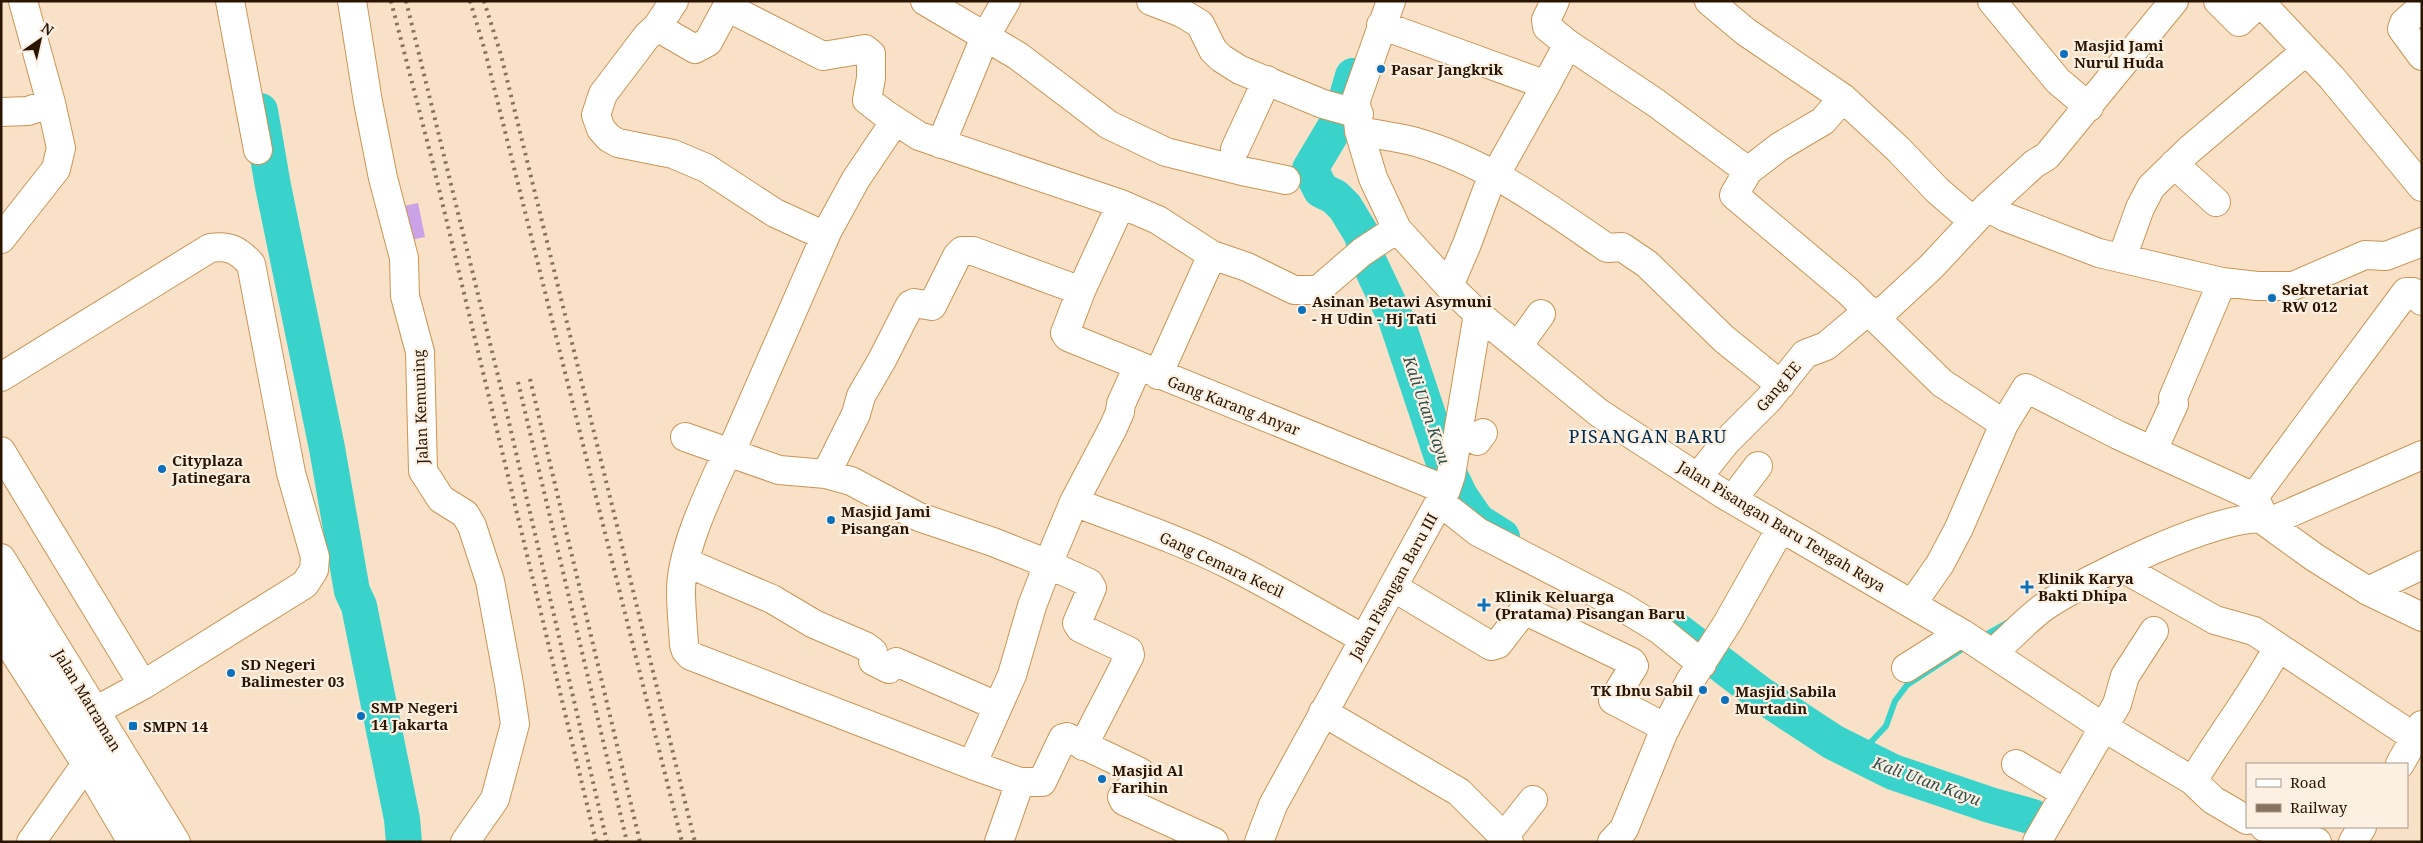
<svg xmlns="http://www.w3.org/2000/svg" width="2423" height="843" font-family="'Noto Serif',serif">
  <rect width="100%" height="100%" fill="#f8e1c7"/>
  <path fill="#c9a2e8" d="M 418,203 L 425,237 L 406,241 L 399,207 Z"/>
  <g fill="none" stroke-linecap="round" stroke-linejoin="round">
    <path stroke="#39d3cb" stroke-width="6" d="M 1980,638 L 2010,621
      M 1858,756 L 1886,726 L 1895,701 L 1907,685 L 1967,646"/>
    <path stroke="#39d3cb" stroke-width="36" d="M 1353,76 L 1341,117 L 1310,169 L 1321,190 L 1335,197 L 1345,207 L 1362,235 L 1368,260 L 1396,319 L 1444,463 L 1460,496 L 1477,521 L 1502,537
      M 260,111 L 273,186 L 327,448 L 352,591 L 359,606 L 402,819 L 404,842
      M 1679,632 L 1760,694 L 1833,742 L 1893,772 L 1990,805 L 2033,817"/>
    <g stroke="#cb9453" stroke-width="30">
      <path id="minor" d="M 230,1 L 258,150
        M 352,1 L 368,102 L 383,178 L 404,258 L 405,296 L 420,352 L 423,471 L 441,499 L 465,514 L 472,526 L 490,581 L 509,684 L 515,724 L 495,799 L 465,842
        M 674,1 L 657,27 L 695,49 L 708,42 L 727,7
        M 729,1 L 727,7 L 823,56 L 865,49 L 871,54 L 871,78 L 867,100 L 885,114 L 919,136 L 1121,204 L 1158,220 L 1212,255 L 1247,267 L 1294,290 L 1318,290 L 1362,252 L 1397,229
        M 925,1 L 1018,56 L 1109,125 L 1166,152 L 1242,171 L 1286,180
        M 1151,1 L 1182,13 L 1200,24 L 1213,50 L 1221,58 L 1240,70 L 1323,104 L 1359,114
        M 1391,1 L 1356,100 L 1359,131 L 1373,178 L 1397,229 L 1449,286 L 1478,314 L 1599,413 L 1723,494 L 1963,634 L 2103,727 L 2193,781 L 2213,800 L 2247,820
        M 1555,1 L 1546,20 L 1547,27 L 1568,44
        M 1709,1 L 1746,32 L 1843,98 L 1898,149 L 1938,191 L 1973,221
        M 1992,1 L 2058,81 L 2089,107
        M 2218,1 L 2239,22 L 2257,5 L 2263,5 L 2332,78 L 2422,187
        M 2422,7 L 2404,23 L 2402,29 L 2422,56
        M 1381,25 L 1546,85 L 1568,44 L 1656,103 L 1748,171 L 1734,195 L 1848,291 L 1942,383 L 2004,424 L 1959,528 L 1940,564 L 1912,604
        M 657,27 L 647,36 L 603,94 L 596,115 L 601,129 L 609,138 L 618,143 L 673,154 L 706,168 L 775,213 L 825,236
        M 1,112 L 28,111 L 51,103
        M 1359,131 C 1378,135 1398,137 1416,142 C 1488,163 1546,206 1607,248 L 1622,247 L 1647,264 L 1724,339 L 1781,385
        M 941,144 L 985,37 L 1006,1
        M 1235,149 L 1267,80
        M 2174,164 L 2216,202
        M 1748,171 L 1779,147 L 1823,121 L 1843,98
        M 1987,207 L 2005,217 L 2099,253 L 2222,282 L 2257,286 L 2293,286 L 2365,255 L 2386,256 L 2422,242
        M 1,239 L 56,169 L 61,148 L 51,103 L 23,1
        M 2122,258 L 2140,208 L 2151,187 L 2189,150 L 2306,51
        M 1449,286 L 1467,244 L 1487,190 L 1546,85
        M 1081,291 L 1065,333 L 1068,337 L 1446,490
        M 1877,317 L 1931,267 L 1987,207 L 2034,164 L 2047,156 L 2174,1
        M 1518,346 L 1541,314
        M 1158,375 L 1212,255
        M 1,377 L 210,248 C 229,245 238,250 251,264 L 291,473 L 315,557 L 314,570 L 305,584 L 143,685
        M 2004,424 L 2026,388 L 2118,435 L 2254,497 L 2267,523 L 2314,557 L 2368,591 L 2422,617
        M 1459,428 L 1477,441 L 1483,433
        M 685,437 L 779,470 L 826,474 L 851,481 L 919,517 L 993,542 L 1048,564 L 1032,606 L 1012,675 L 972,765
        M 2153,450 L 2174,404 L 2173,398 L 2222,282
        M 1,451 L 143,685 L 95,711
        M 727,453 C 710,491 681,549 681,591 C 681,609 683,627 684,645 L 686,651 L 691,656 L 972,765 L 1020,782 L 1042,782 L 1063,738 L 1067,737 L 1140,772 L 1141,776 L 1122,797 L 1124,801 L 1214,842
        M 730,454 L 828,230 L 856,179 L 895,121
        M 826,474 L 856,414 L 861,396 L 882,360 L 910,305 L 914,303 L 932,306 L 957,256 L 962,251 L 973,251 L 1081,291 L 1121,204
        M 1698,477 L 1726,442 L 1769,399 L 1805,354 L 1826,346 L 1869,310
        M 2254,497 L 2406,292 L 2413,292 L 2422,301
        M 1733,499 L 1758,466
        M 1074,502 C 1126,522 1180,540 1230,565 C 1276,588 1319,614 1364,639
        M 1440,502 L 1478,532 L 1621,606 L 1660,630 L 1702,664
        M 2267,523 L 2422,455
        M 685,562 L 772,599 L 814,624 L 865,646 L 873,652 L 873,661 L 889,669 L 896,662 L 997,706
        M 2119,566 L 2215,620 L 2254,631 L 2414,737
        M 1393,587 L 1491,646 L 1498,644 L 1522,613 L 1528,612 L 1632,662 L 1634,666 L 1613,700 L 1666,728
        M 2368,591 L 2422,565
        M 1,593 L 154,842
        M 1993,653 C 2010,638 2026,620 2044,607 C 2083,580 2221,512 2265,519
        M 1906,668 L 1961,633
        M 1323,712 L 1459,792 L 1509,842
        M 1083,746 L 1130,655 L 1129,651 L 1080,628 L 1077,623 L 1092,588 L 1089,583 L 1048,564 L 1074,502 L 1113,428 L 1120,412 L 1121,404 L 1138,366
        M 2016,764 L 2065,793
        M 2400,764 L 2422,725
        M 2193,781 C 2220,736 2253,694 2278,647
        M 2264,827 L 2291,832 L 2317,842
        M 1503,838 L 1533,800
        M 31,842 L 86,764
        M 999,842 L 1020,782
        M 1259,842 L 1273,805 L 1446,490 L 1451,475 L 1478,314
        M 1612,842 L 1624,829 L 1664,731 L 1690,681 L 1728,622 L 1781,528
        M 2037,842 L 2117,704 L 2125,676 L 2154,631
        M 2353,842 L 2362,827"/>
    </g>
    <g stroke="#cb9453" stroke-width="30">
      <path id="major" d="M 1,558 L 176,842
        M 1,632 L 86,764 L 132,842"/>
    </g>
    <use href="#minor" stroke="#fff" stroke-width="28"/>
    <use href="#major" stroke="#fff" stroke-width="28"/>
    <path stroke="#88725b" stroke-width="4" stroke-dasharray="2.5 5" stroke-linecap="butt" d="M 391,1 L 432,160 L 596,842
      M 406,1 L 500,384 L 607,842
      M 470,1 L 485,51 L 682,842
      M 484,1 L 501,55 L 695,842
      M 530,379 L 640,842
      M 518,382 L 627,842"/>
  </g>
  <g fill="#0d70bc" stroke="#fcf0e3" stroke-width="2">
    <circle cx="2064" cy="54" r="5"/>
    <circle cx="1381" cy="69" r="5"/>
    <circle cx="2272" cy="298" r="5"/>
    <circle cx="1302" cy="310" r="5"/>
    <circle cx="162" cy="469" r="5"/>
    <circle cx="831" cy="520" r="5"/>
    <path d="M2024.5 579.5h5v5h5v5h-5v5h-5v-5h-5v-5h5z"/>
    <path d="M1481.5 597.5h5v5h5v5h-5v5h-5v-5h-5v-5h5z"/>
    <circle cx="231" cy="673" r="5"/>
    <circle cx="1703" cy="690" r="5"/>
    <circle cx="1725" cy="700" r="5"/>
    <circle cx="361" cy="716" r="5"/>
    <rect x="128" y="721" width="10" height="10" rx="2.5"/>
    <circle cx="1102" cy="779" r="5"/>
  </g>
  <g text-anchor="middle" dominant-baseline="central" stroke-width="4.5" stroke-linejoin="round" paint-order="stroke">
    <g font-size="15" font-weight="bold" fill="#2a1500" stroke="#fcf0e3" text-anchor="start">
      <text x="2074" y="45">Masjid Jami<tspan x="2074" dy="17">Nurul Huda</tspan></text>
      <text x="1391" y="69">Pasar Jangkrik</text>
      <text x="2282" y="289">Sekretariat<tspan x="2282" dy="17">RW 012</tspan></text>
      <text x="1312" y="301">Asinan Betawi Asymuni<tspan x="1312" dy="17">- H Udin - Hj Tati</tspan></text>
      <text x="172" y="460">Cityplaza<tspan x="172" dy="17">Jatinegara</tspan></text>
      <text x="841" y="511">Masjid Jami<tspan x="841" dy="17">Pisangan</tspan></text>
      <text x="2038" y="578">Klinik Karya<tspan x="2038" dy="17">Bakti Dhipa</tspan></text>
      <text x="1495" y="596">Klinik Keluarga<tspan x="1495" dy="17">(Pratama) Pisangan Baru</tspan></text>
      <text x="241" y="664">SD Negeri<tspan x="241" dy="17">Balimester 03</tspan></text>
      <text x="1693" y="690" text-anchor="end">TK Ibnu Sabil</text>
      <text x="1735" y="691">Masjid Sabila<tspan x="1735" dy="17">Murtadin</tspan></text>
      <text x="371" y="707">SMP Negeri<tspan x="371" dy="17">14 Jakarta</tspan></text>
      <text x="143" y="726">SMPN 14</text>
      <text x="1112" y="770">Masjid Al<tspan x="1112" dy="17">Farihin</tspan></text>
    </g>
    <g font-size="15" fill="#2a1500" stroke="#fcf0e3">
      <text transform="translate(1778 386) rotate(-50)">Gang EE</text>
      <text transform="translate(1234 405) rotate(21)">Gang Karang Anyar</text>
      <text transform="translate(420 407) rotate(-92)">Jalan Kemuning</text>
      <text transform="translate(1782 526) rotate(31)">Jalan Pisangan Baru Tengah Raya</text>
      <text transform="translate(1222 564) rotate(25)">Gang Cemara Kecil</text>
      <text transform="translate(1393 586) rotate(-61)">Jalan Pisangan Baru III</text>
      <text transform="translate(88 700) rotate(59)">Jalan Matraman</text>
    </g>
    <g font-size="16" font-style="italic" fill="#31504d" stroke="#fcf0e3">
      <text transform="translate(1427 410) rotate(71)">Kali Utan Kayu</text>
      <text transform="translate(1927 781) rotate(20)">Kali Utan Kayu</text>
    </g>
    <g font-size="18" letter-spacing="1" fill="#012d51" stroke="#fcf0e3">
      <text x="1648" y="436">PISANGAN BARU</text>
    </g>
  </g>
  <rect width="2423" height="843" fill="none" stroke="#2a1500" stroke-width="5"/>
  <rect x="2246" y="763" width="162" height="65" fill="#fcf0e3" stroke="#a89888"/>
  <rect x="2256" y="779" width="25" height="8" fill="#ffffff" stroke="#a89888"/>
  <text x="2290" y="788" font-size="15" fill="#2a1500">Road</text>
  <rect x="2256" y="804" width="25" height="8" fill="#88725b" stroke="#a89888"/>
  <text x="2290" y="813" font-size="15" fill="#2a1500">Railway</text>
  <g transform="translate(40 40) rotate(34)" stroke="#fcf0e3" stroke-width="4" paint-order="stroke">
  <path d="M0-4L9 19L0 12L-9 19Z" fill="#2a1500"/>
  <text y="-8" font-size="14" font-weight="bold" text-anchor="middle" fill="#2a1500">N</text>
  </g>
</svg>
